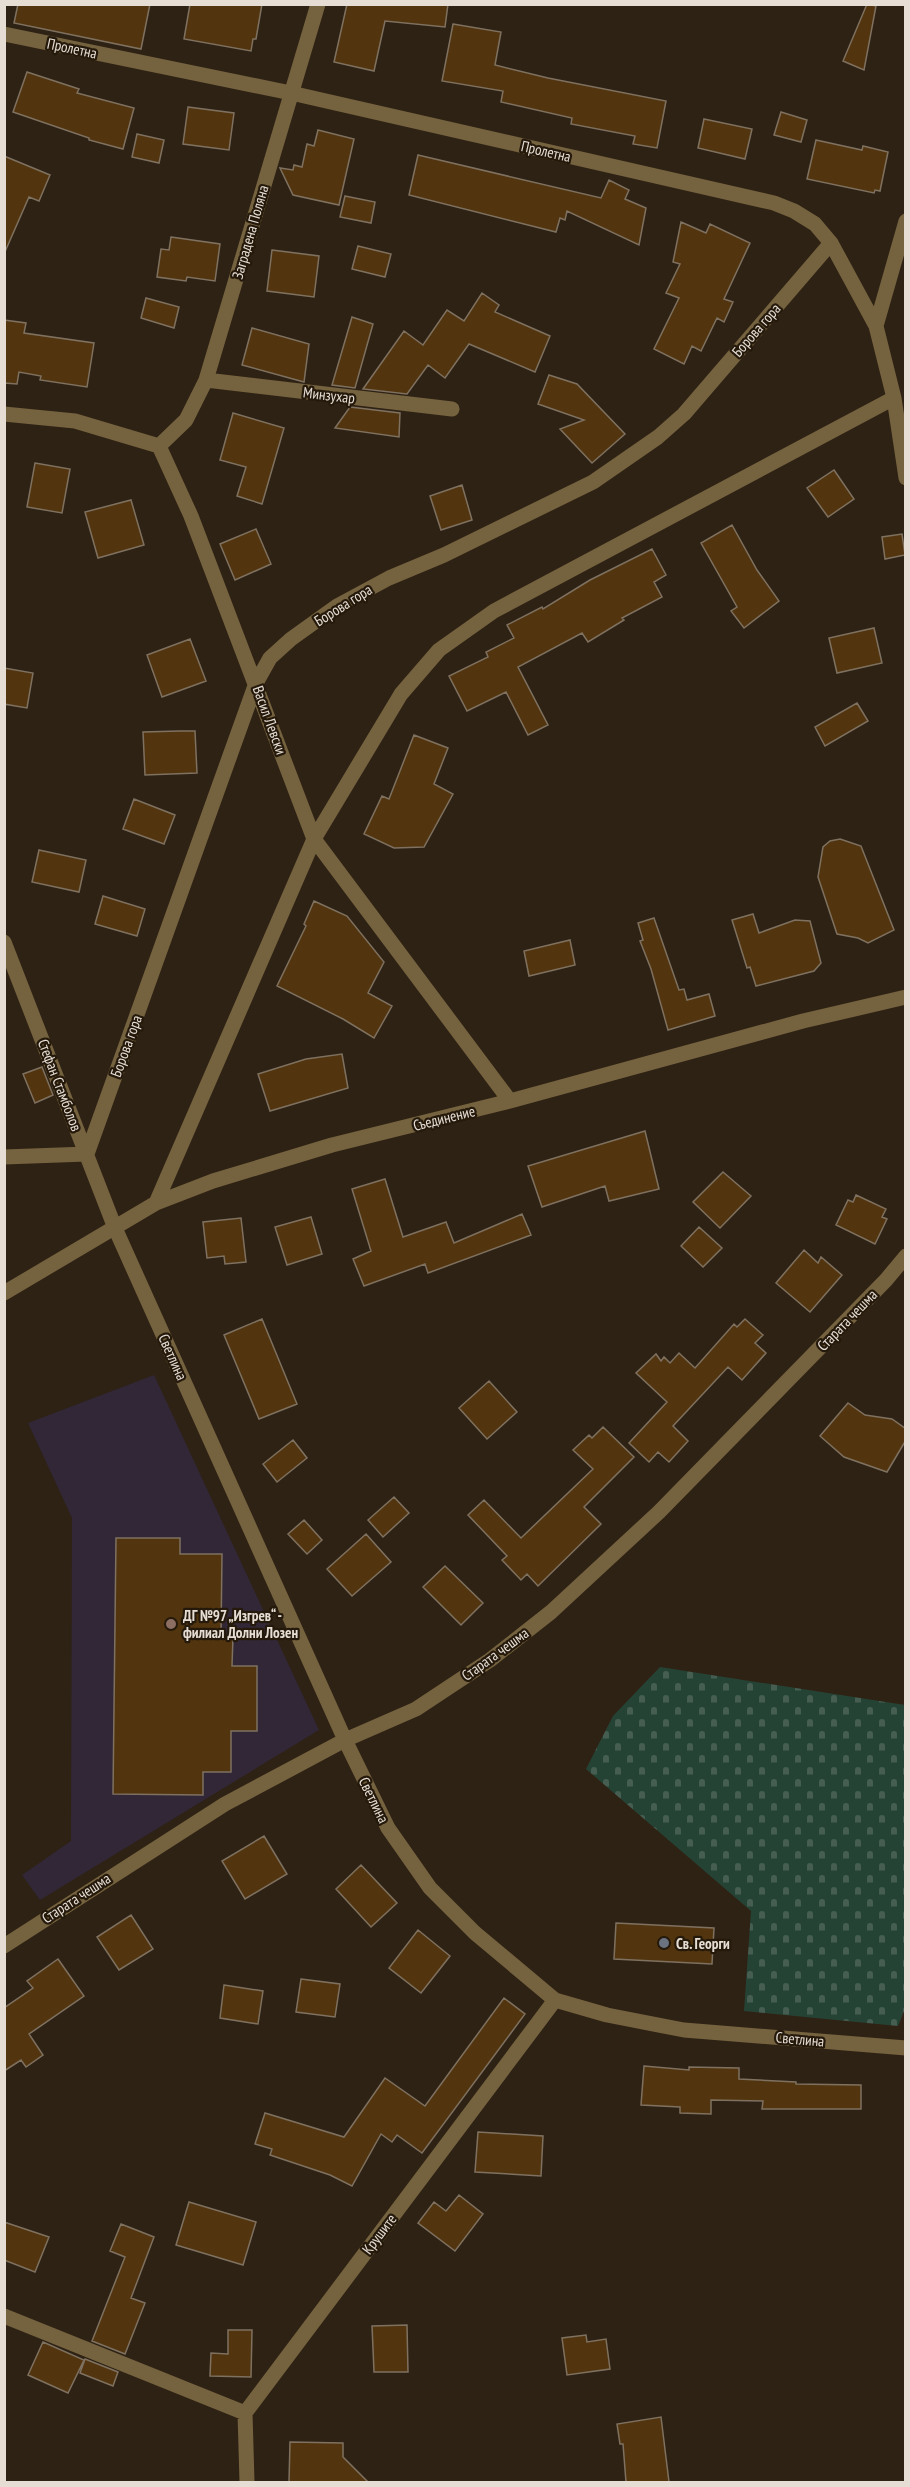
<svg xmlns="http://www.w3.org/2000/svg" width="910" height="2487" font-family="'PT Sans Narrow',sans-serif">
  <defs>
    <pattern id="cemetery-stones" width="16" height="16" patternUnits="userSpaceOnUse" patternTransform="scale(1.5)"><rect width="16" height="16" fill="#254335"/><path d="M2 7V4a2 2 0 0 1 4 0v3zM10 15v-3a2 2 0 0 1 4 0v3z" fill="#455e51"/></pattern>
  </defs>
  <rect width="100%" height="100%" fill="#2e2214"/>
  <path fill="#322736" d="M 154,1375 L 319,1730 L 40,1900 L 22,1875 L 71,1841 L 72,1518 L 28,1423 Z"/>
  <path fill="url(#cemetery-stones)" d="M 660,1667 L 905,1705 L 906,2006 L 898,2026 L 744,2011 L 751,1911 L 586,1769 L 613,1716 Z"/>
  <path fill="#52350f" stroke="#7f7160" stroke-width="1.5" d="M 18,4 L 150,4 L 141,49 L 14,23 Z
    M 190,4 L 262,4 L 256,39 L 253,39 L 251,51 L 184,39 Z
    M 347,4 L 448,4 L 445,27 L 385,21 L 374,71 L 334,62 Z
    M 867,4 L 876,6 L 864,70 L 843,61 Z
    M 453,24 L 501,32 L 495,65 L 548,78 L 666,101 L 657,148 L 633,144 L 635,136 L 571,124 L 572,118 L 501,102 L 503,91 L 442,81 Z
    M 27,72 L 79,89 L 77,93 L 134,108 L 123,149 L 89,140 L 89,138 L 13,112 Z
    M 188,107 L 234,113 L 229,150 L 183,144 Z
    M 781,112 L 807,120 L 801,142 L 774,135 Z
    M 704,119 L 752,129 L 745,159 L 698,148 Z
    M 318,130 L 354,139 L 339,205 L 293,195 L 280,168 L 293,170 L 294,165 L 302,167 L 307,144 L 314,146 Z
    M 137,134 L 164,140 L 159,163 L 132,157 Z
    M 816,140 L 862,150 L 863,146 L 888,152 L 880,191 L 875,190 L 874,193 L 807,179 Z
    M 418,155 L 601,198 L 609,180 L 629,190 L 625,199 L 646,208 L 639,245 L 567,211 L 565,220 L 560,218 L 556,232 L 409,195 Z
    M 4,156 L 50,175 L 39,201 L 29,197 L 4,254 Z
    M 345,196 L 375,202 L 371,223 L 340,217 Z
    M 681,222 L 706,233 L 710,224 L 750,243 L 724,299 L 733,302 L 724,322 L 717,318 L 701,351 L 692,346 L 684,364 L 654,349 L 679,298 L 666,293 L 680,264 L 673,262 Z
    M 171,237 L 220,244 L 215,281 L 187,277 L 186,281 L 157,277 L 161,249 L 169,250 Z
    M 358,246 L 391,254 L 385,277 L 352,269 Z
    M 272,250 L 319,256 L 314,297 L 267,291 Z
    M 482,293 L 499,305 L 495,312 L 550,336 L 535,372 L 469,344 L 445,378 L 428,365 L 407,394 L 363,389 L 404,331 L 423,345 L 447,310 L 464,321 Z
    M 146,298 L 179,307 L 174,328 L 141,318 Z
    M 352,317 L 373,324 L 355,388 L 332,385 Z
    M 4,320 L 26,323 L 24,333 L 94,343 L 87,387 L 40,380 L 41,376 L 19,372 L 17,384 L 4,383 Z
    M 252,328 L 309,344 L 304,382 L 242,365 Z
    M 549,375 L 577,384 L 625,434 L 592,463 L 560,429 L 584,420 L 538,404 Z
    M 350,407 L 400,413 L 399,437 L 335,428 Z
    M 233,413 L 284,428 L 262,504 L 237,496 L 246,467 L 220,460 Z
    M 35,463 L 70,469 L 62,513 L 27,507 Z
    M 834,470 L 854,499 L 828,517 L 807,488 Z
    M 462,485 L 472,520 L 441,530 L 430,496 Z
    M 131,500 L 144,545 L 98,558 L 85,512 Z
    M 732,525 L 757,570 L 779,601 L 744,628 L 731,611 L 737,607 L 701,543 Z
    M 256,529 L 271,564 L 235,580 L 220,544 Z
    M 902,534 L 905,555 L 885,559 L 882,537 Z
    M 652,549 L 666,575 L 654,582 L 662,597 L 622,618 L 624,620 L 588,642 L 582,633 L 518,667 L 548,725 L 528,735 L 506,692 L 467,711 L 449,676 L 488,657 L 486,652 L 514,638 L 507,625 L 542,607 L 543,609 L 590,580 Z
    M 874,628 L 882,663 L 837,673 L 829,638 Z
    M 190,639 L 206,681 L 162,697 L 147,655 Z
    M 4,668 L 33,673 L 27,708 L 4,704 Z
    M 857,703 L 868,721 L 825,746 L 815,727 Z
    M 179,731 L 195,731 L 197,773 L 145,775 L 143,732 Z
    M 414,735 L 448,748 L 434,784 L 453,794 L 424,847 L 394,848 L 364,834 L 382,796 L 389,799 Z
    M 134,799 L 175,815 L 164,844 L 123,829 Z
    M 840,839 L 861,846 L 894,930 L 868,943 L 858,938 L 837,934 L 818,877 L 823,847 L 830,841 Z
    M 39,850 L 86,860 L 79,892 L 32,882 Z
    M 103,896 L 145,909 L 137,936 L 95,924 Z
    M 314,901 L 347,916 L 384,962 L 368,993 L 392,1006 L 374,1038 L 343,1019 L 277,986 L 306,926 L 304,924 Z
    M 753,914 L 759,933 L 795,920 L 810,921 L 821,963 L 814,971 L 756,986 L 750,967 L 747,968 L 732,920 Z
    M 654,918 L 679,990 L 684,989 L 687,1000 L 709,994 L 715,1016 L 668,1030 L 651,969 L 640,941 L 643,940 L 638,923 Z
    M 570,940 L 575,965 L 529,976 L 524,951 Z
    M 342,1054 L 348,1088 L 270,1111 L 258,1074 L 306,1059 Z
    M 42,1067 L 53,1095 L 35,1103 L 23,1074 Z
    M 645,1131 L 659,1189 L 609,1201 L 605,1186 L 542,1207 L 528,1166 Z
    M 723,1172 L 751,1196 L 720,1228 L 693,1202 Z
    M 385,1179 L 403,1237 L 446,1222 L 454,1243 L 522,1214 L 531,1235 L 428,1273 L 425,1264 L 364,1286 L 353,1259 L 371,1251 L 352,1189 Z
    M 856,1195 L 886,1209 L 882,1217 L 887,1219 L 875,1244 L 836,1225 L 848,1200 L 853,1202 Z
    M 311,1217 L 322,1254 L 287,1265 L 275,1227 Z
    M 241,1218 L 246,1262 L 225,1264 L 224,1256 L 207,1258 L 203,1222 Z
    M 699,1227 L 722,1248 L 703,1267 L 681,1246 Z
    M 804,1250 L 818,1263 L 821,1257 L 842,1275 L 810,1312 L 776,1283 Z
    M 262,1319 L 297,1404 L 259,1419 L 224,1335 Z
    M 745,1319 L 763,1335 L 755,1343 L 766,1353 L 742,1380 L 728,1367 L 673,1426 L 688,1441 L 669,1462 L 658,1452 L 649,1462 L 629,1443 L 667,1402 L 636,1373 L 656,1354 L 661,1361 L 664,1357 L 670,1363 L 679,1353 L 695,1368 L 734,1324 L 737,1327 Z
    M 489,1381 L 517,1412 L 487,1439 L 459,1408 Z
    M 848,1403 L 865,1415 L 892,1419 L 906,1429 L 906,1440 L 887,1472 L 844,1457 L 820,1436 Z
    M 603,1427 L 634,1457 L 584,1507 L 601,1524 L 538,1586 L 527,1574 L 521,1580 L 502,1560 L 507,1556 L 468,1515 L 484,1500 L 521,1538 L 593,1469 L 573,1450 L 589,1435 L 592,1438 Z
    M 293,1440 L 307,1458 L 277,1482 L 263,1464 Z
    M 394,1497 L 409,1513 L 383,1537 L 368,1520 Z
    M 304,1520 L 322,1540 L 307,1554 L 288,1534 Z
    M 366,1534 L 391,1562 L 352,1596 L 327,1569 Z
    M 116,1538 L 180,1538 L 180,1554 L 222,1554 L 221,1637 L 233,1637 L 232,1666 L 257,1666 L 257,1731 L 231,1731 L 231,1772 L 203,1772 L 203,1795 L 113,1794 Z
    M 445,1566 L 483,1603 L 461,1625 L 423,1587 Z
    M 264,1836 L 287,1874 L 245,1899 L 222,1861 Z
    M 361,1865 L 397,1903 L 371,1927 L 336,1889 Z
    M 131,1915 L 153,1949 L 119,1970 L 97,1937 Z
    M 616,1923 L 714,1928 L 712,1964 L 614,1959 Z
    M 418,1930 L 450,1956 L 421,1993 L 389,1968 Z
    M 58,1959 L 84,1996 L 29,2034 L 43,2055 L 26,2067 L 21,2060 L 4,2071 L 4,2008 L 33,1988 L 27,1981 Z
    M 301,1979 L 340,1984 L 335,2017 L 296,2012 Z
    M 224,1985 L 263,1991 L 258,2024 L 220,2018 Z
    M 504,1998 L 525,2014 L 422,2153 L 397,2135 L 392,2142 L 381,2134 L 352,2186 L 330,2175 L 270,2155 L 272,2149 L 255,2144 L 265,2113 L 344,2137 L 385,2078 L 425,2106 Z
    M 644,2066 L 689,2070 L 689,2067 L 739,2068 L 739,2079 L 796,2082 L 796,2084 L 861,2085 L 861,2109 L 762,2109 L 763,2101 L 711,2100 L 711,2114 L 680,2113 L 680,2107 L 641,2105 Z
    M 478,2132 L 543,2136 L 541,2176 L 475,2172 Z
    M 459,2195 L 483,2214 L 455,2251 L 418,2223 L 434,2202 L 446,2211 Z
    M 189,2202 L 256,2222 L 243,2265 L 176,2245 Z
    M 4,2222 L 49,2237 L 35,2272 L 4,2260 Z
    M 121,2224 L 154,2237 L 131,2298 L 145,2303 L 125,2354 L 92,2341 L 125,2257 L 110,2251 Z
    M 407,2325 L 408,2372 L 374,2372 L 372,2326 Z
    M 228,2330 L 252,2330 L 251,2377 L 210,2376 L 211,2353 L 228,2354 Z
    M 586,2335 L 587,2342 L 606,2339 L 610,2369 L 567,2375 L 562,2338 Z
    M 43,2342 L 84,2360 L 68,2393 L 28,2375 Z
    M 85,2359 L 118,2372 L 113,2386 L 80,2373 Z
    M 661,2417 L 669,2482 L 626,2482 L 623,2444 L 620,2444 L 617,2424 Z
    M 290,2442 L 343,2443 L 343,2457 L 368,2482 L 289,2482 Z"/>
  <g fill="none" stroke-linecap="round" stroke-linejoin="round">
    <path stroke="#75623f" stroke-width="15" d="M 4,34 L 291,93 L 774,203 L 794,211 L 815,224 L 831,243 L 876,326 L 894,398 L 906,478
      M 876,326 L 906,221
      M 206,380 L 452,409
      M 4,414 L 75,421 L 159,446 L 191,516 L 314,839 L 510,1101
      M 159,446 L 186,420 L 206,380 L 318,4
      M 4,942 L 115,1228 L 345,1740 L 388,1828 L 430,1888 L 475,1933 L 555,2000 L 607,2015 L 684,2030 L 906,2048
      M 4,1157 L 87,1154 L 256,683 L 270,658 L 291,639 L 337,606 L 389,578 L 444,555 L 593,482 L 658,437 L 684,414 L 831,243
      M 156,1203 L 314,839 L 401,694 L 439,650 L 494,611 L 894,398
      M 4,1293 L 156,1203 L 213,1181 L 332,1145 L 510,1101 L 803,1021 L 906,997
      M 4,1946 L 225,1804 L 345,1740 L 416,1709 L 490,1660 L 551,1612 L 659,1512 L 886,1280 L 906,1256
      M 4,2316 L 245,2413
      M 247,2482 L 245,2413 L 555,2000"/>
  </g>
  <circle fill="#8d6e63" stroke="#24190a" stroke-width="2" cx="171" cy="1624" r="6"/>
  <circle fill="#6b7280" stroke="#24190a" stroke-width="2" cx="664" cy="1943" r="6"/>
  <g text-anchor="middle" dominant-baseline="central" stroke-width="4.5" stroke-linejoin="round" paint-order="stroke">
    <g font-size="15" fill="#e6ddd4" stroke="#24190a">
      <text transform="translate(72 48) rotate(12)">Пролетна</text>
      <text transform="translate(546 151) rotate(13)">Пролетна</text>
      <text transform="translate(250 232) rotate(-74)">Заградена Поляна</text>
      <text transform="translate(756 330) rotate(-49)">Борова гора</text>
      <text transform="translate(329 395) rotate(7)">Минзухар</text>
      <text transform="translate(343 605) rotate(-32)">Борова гора</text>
      <text transform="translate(270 720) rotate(70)">Васил Левски</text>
      <text transform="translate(126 1046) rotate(-70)">Борова гора</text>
      <text transform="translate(60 1085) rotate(69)">Стефан Стамболов</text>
      <text transform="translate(444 1118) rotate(-14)">Съединение</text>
      <text transform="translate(847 1320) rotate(-46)">Старата чешма</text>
      <text transform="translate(173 1357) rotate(66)">Светлина</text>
      <text transform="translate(495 1654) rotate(-36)">Старата чешма</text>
      <text transform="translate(374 1800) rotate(64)">Светлина</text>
      <text transform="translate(76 1898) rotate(-33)">Старата чешма</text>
      <text transform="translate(800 2039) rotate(5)">Светлина</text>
      <text transform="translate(379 2234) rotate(-53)">Крушите</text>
    </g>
    <g font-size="15" font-weight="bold" fill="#e6ddd4" stroke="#24190a" text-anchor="start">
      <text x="183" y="1615">ДГ №97 „Изгрев“ -<tspan x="183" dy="17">филиал Долни Лозен</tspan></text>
      <text x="676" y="1943">Св. Георги</text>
    </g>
  </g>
  <rect width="910" height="2487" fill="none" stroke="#e6ddd4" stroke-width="12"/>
</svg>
